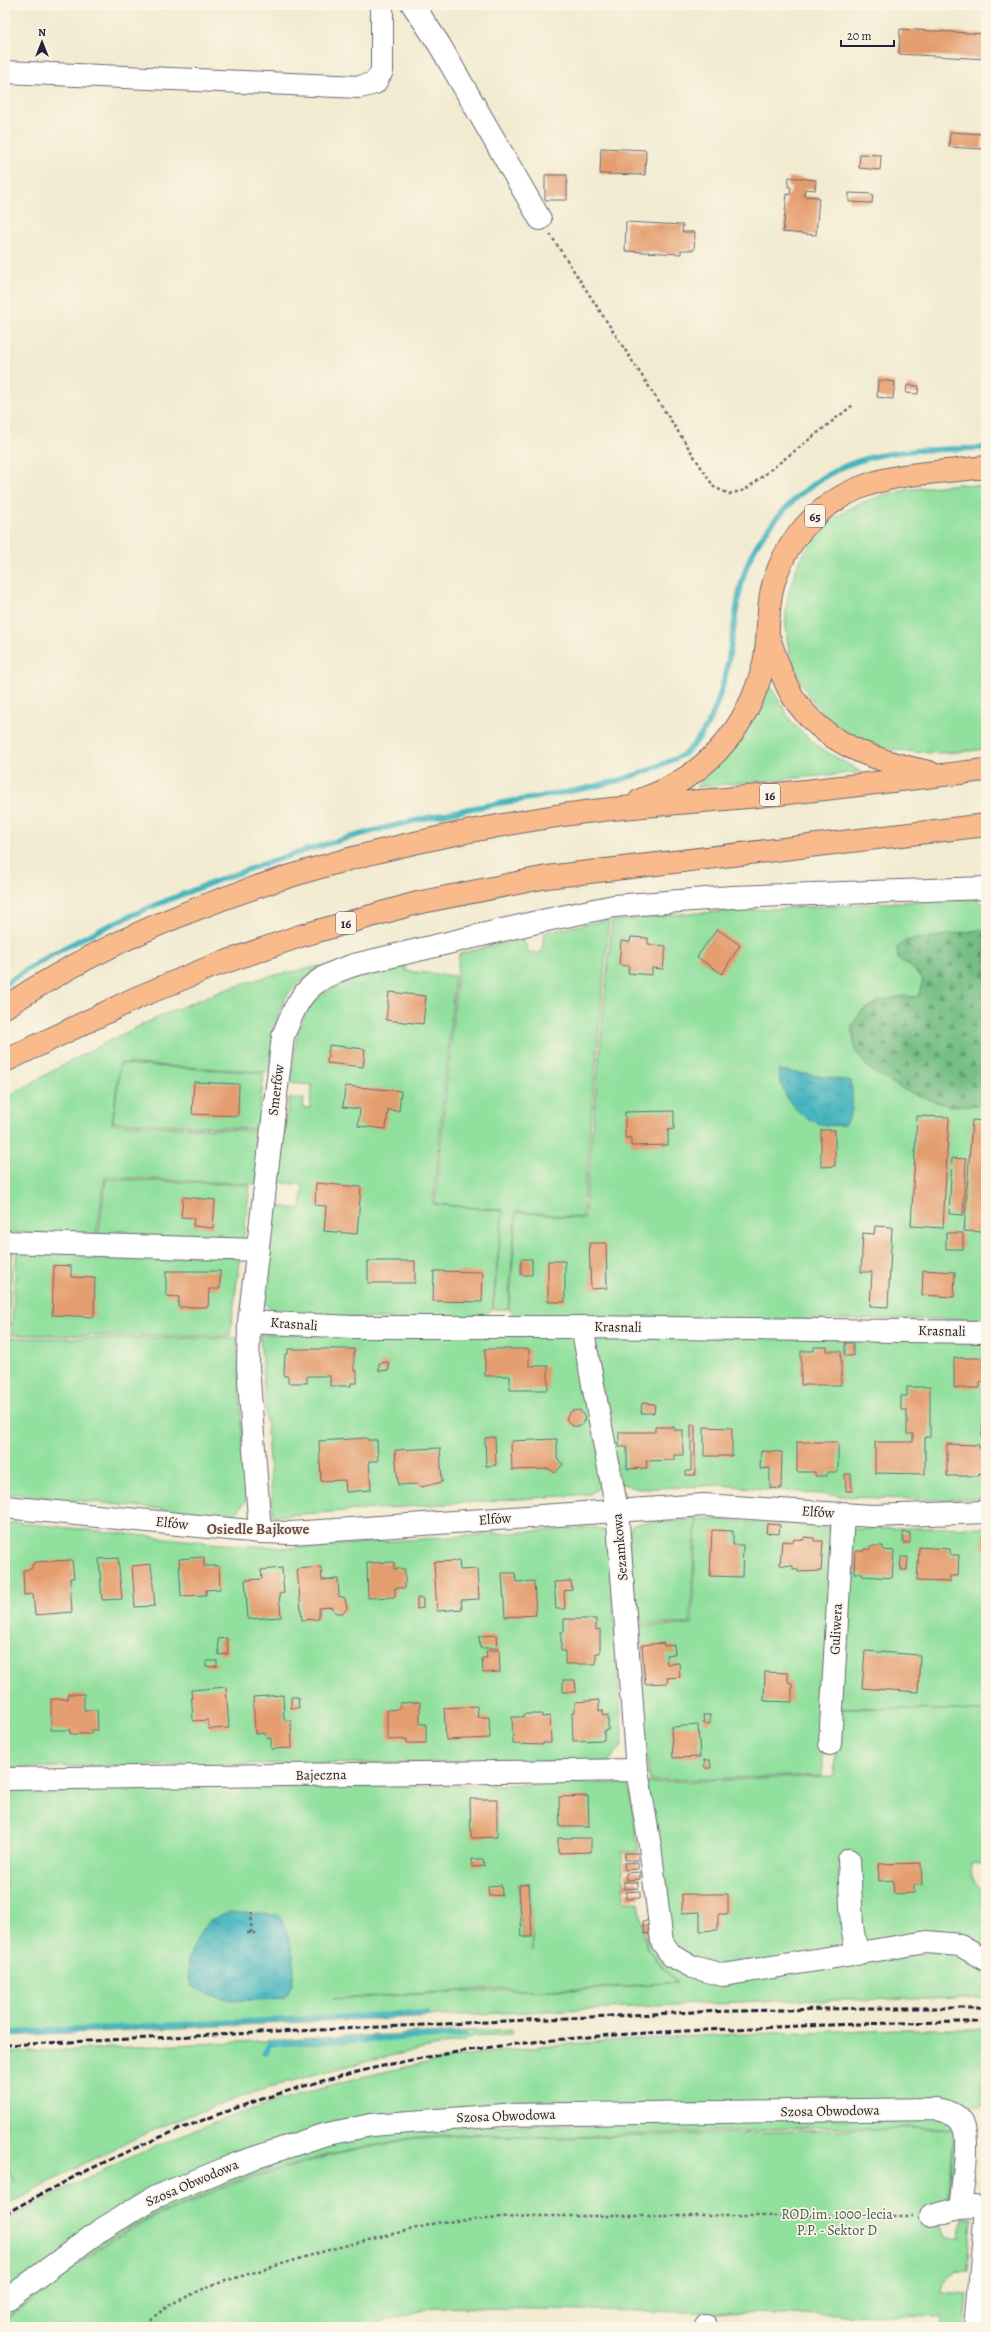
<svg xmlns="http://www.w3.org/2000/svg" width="991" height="2332" font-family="Alegreya,serif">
  <defs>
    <pattern id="forest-firs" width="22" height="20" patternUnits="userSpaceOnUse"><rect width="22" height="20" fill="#74be85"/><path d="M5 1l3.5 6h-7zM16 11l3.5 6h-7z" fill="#5f9a6e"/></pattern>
    <pattern id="water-ripples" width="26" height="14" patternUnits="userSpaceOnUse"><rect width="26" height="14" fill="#47b6bf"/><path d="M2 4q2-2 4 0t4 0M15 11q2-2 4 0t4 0" fill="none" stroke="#3b949c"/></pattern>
  </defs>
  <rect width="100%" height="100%" fill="#fcf5e5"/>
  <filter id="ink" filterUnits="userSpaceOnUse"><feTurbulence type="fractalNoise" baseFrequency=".025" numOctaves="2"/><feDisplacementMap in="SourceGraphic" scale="8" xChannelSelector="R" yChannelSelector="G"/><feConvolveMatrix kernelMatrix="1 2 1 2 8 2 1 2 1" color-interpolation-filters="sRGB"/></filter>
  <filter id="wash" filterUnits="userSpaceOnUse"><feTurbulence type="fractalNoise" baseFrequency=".012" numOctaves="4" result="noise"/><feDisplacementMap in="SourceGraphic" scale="16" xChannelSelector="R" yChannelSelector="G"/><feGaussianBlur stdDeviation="0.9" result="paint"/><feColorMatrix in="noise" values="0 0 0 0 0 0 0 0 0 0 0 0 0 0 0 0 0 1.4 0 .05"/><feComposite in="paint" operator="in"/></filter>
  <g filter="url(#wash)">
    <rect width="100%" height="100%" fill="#f2ebd1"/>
    <path fill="#91e09e" stroke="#5a816c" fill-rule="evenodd" d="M 960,484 L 986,487 L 986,749 C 941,755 895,756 853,736 C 835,728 822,713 811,698 C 767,637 782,551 846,511 C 880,490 922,488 960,484 Z
      M 769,684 L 793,724 L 820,748 L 861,772 L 696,787 L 728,755 L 749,725 Z
      M 977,898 L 986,907 L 986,1319 L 518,1320 L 509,1309 L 517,1212 L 584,1219 L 612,921 L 681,914 Z
      M 609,920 L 582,1218 L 516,1211 L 508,1309 L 493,1309 L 503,1210 L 435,1204 L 459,954 L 520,939 L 525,943 L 529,952 L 541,953 L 545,932 Z
      M 321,966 C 309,975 295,984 286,997 C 273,1017 273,1049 270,1072 L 120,1063 L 112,1124 L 262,1131 L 256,1184 L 105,1177 L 96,1236 L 5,1232 L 5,1098 C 84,1053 165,1008 252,981 C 274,974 298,971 321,966 Z
      M 406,966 L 406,971 L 455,976 L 433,1204 L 503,1211 L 492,1309 L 481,1321 L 271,1316 L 271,1310 L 263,1301 L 275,1206 L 301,1209 L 303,1185 L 278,1182 L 289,1098 L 304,1099 L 303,1108 L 310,1108 L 312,1085 L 291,1083 C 293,1069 294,1054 296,1040 C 307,982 359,978 406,966 Z
      M 120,1064 L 264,1073 L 258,1129 L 113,1122 Z
      M 106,1179 L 250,1185 L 243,1242 L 98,1237 Z
      M 5,1250 L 13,1250 L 8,1338 L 237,1338 L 246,1501 C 239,1507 240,1515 229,1516 L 5,1493 Z
      M 17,1250 L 240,1257 L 230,1336 L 11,1335 Z
      M 260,1334 L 576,1336 L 604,1484 L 590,1494 L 273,1516 Z
      M 592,1337 L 986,1337 L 986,1498 L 939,1500 L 853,1497 L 721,1485 L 638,1489 L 620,1483 Z
      M 697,1518 L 834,1528 L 822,1775 L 649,1781 L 634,1626 L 692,1625 Z
      M 696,1519 L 690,1624 L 633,1623 L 629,1531 L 633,1525 L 639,1523 Z
      M 13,1522 L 222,1544 L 290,1548 L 596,1527 L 608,1533 L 623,1745 L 608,1762 L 240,1764 L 5,1768 L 5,1529 Z
      M 986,1527 L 986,1864 L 971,1862 C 971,1877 973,1884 986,1893 L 986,1998 L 761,2001 L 5,2036 L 5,1784 L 325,1780 L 326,1787 L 628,1783 L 639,1852 L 622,1852 L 624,1902 L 639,1902 L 646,1948 L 676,1982 L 587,1989 L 533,1990 L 499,1988 L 333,1999 L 499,1990 L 588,1990 L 677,1982 L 647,1948 L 646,1935 L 667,1932 L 646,1783 L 834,1776 L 838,1708 L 984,1711 L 838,1707 L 849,1529 ZM 518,1884 L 529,1884 L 533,1952 L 533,1937 L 522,1938 Z
      M 512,2029 L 512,2034 L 472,2036 L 464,2041 C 374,2058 283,2080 198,2112 C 131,2137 67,2172 5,2207 L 5,2164 L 16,2184 L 5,2163 L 5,2053 Z
      M 901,2029 L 986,2029 L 982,2106 L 931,2103 L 463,2109 L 263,2147 L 5,2291 L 5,2221 C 147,2141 306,2080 468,2056 C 611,2035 757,2034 901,2029 Z
      M 938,2116 L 957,2126 L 952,2201 L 948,2203 L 954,2130 L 909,2127 L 882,2129 L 834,2127 L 564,2137 L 457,2134 L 409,2138 L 324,2156 L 235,2181 L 145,2220 L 113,2237 L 5,2319 L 5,2307 L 158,2203 L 319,2144 L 419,2127 Z
      M 909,2128 L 953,2130 L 947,2203 L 931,2222 L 941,2225 L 945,2238 L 960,2238 L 962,2218 L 972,2218 L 968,2269 C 954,2269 943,2277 942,2292 L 967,2294 L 964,2327 L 940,2327 L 941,2317 L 433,2307 L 366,2327 L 5,2327 L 5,2320 L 113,2239 L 146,2221 L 235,2183 L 325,2157 L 409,2139 L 457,2135 L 563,2138 Z"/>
    <path fill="url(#forest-firs)" stroke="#4b7060" d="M 986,929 L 986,1105 L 948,1106 L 904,1090 L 869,1069 L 855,1050 L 852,1026 L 861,1012 L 879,1001 L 904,996 L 918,997 L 923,980 L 910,966 L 898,959 L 897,948 L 905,941 Z"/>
    <path fill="url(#water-ripples)" stroke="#346c7d" d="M 779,1070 L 851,1081 C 853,1097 855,1113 844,1125 C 838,1125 831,1126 825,1125 C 800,1120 779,1096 779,1070 Z
      M 228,1912 L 279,1915 C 291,1937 303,1978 284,1998 C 244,2001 226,2005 190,1985 L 187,1963 L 198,1934 L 210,1920 Z"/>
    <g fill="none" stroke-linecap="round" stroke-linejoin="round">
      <path stroke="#47b6bf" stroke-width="5.5" d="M 5,984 C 58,947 118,920 178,896 C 271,858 369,829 468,809 C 529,797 606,791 663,764 C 669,761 678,758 684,754 C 712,731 723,690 729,656 C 736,623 736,588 751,556 C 761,535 775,519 791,503 C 849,446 907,451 983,448
        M 5,2033 L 427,2013
        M 265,2052 L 270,2044 L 465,2035"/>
    </g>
    <g id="blocks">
      <path fill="#e49d6e" d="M 900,29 L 986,34 L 986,59 L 899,54 Z
        M 950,132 L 983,134 L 982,149 L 949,147 Z
        M 601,148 L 646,150 L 645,175 L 600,174 Z
        M 860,154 L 881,155 L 880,170 L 859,168 Z
        M 545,175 L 567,175 L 567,200 L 545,200 Z
        M 789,177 L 816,180 L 815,190 L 805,189 L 804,196 L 819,197 L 816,235 L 783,232 L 787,194 L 790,195 L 791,187 L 788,187 Z
        M 849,193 L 873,194 L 872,203 L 849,202 Z
        M 626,222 L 683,225 L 682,232 L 695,232 L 694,250 L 681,250 L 681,254 L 625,251 Z
        M 878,380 L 895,382 L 893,399 L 877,397 Z
        M 907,385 L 919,386 L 918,394 L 906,393 Z
        M 717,929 L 740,945 L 722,974 L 697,957 Z
        M 631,937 L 648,938 L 648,944 L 666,946 L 663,969 L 652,968 L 652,975 L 628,973 L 629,966 L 619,965 L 621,941 L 630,942 Z
        M 389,992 L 426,996 L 423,1024 L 386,1020 Z
        M 329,1045 L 365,1049 L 363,1067 L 327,1063 Z
        M 194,1082 L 239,1084 L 238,1116 L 192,1114 Z
        M 345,1086 L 401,1091 L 399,1111 L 388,1110 L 386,1129 L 358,1126 L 360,1109 L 343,1107 Z
        M 674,1111 L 674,1129 L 668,1130 L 668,1145 L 631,1146 L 631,1138 L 625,1138 L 625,1112 Z
        M 917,1116 L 949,1117 L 943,1228 L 911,1226 Z
        M 972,1120 L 986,1121 L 986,1232 L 964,1231 Z
        M 821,1130 L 835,1130 L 835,1166 L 821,1167 Z
        M 952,1158 L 966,1159 L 963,1215 L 949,1214 Z
        M 316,1183 L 361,1187 L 357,1234 L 324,1231 L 326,1206 L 315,1205 Z
        M 183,1197 L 215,1200 L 213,1228 L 193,1226 L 194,1218 L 181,1217 Z
        M 875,1226 L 892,1227 L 888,1307 L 870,1306 L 872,1272 L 861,1272 L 863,1233 L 874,1234 Z
        M 946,1233 L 963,1233 L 963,1249 L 946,1249 Z
        M 589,1243 L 606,1243 L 607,1288 L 591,1289 Z
        M 521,1259 L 532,1259 L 532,1275 L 521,1275 Z
        M 368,1261 L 415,1261 L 415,1283 L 368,1283 Z
        M 548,1261 L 565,1261 L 565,1302 L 548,1302 Z
        M 54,1265 L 71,1266 L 71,1277 L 95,1278 L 94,1317 L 52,1315 Z
        M 923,1270 L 955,1272 L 954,1297 L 922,1295 Z
        M 166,1271 L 220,1271 L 220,1289 L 209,1289 L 208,1307 L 178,1307 L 179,1297 L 166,1296 Z
        M 434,1271 L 483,1272 L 482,1302 L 433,1301 Z
        M 845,1343 L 853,1343 L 853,1356 L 845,1356 Z
        M 814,1347 L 827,1347 L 827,1351 L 841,1351 L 841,1385 L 801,1385 L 801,1351 L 814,1351 Z
        M 288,1349 L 354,1349 L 354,1371 L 357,1371 L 357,1383 L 351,1383 L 351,1386 L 330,1386 L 330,1376 L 307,1376 L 307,1383 L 288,1383 L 288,1376 L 284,1376 L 285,1354 L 288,1354 Z
        M 485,1349 L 529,1349 L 529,1366 L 548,1366 L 548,1390 L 510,1390 L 510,1376 L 485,1376 Z
        M 954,1358 L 986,1358 L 986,1382 L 980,1382 L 980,1388 L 954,1388 Z
        M 388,1362 L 389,1370 L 379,1371 L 379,1363 Z
        M 907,1387 L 930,1387 L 930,1437 L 925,1437 L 925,1474 L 875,1473 L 875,1442 L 913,1442 L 913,1434 L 907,1434 L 907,1410 L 901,1410 L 901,1396 L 907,1396 Z
        M 642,1403 L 655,1404 L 654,1413 L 641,1413 Z
        M 580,1410 L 585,1418 L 581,1426 L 572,1426 L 566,1419 L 571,1411 Z
        M 983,1419 L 986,1419 L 986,1437 L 982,1437 Z
        M 691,1425 L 695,1425 L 695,1475 L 686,1475 L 686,1471 L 691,1471 Z
        M 655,1427 L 674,1427 L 674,1430 L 683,1430 L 683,1455 L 674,1455 L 674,1460 L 646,1461 L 647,1468 L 627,1469 L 627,1447 L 619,1447 L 619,1432 L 655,1432 Z
        M 704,1427 L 732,1428 L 732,1456 L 704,1456 Z
        M 495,1437 L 496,1465 L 486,1466 L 485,1438 Z
        M 367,1438 L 367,1440 L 377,1440 L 378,1461 L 369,1461 L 371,1490 L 346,1492 L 345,1480 L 321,1481 L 319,1441 Z
        M 557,1439 L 557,1459 L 563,1464 L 555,1473 L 549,1469 L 512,1470 L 511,1441 Z
        M 797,1442 L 838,1442 L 838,1472 L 827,1472 L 827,1476 L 815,1476 L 815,1472 L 797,1472 Z
        M 947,1444 L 979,1445 L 979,1448 L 986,1448 L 986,1473 L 979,1473 L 979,1476 L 947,1476 Z
        M 440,1448 L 442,1482 L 421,1487 L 417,1484 L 398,1485 L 395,1450 Z
        M 761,1451 L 782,1452 L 781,1489 L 770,1488 L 770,1468 L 760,1469 Z
        M 845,1474 L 851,1474 L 852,1491 L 846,1491 Z
        M 767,1524 L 780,1525 L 779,1534 L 766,1533 Z
        M 712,1530 L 733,1531 L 733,1545 L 743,1545 L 742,1577 L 710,1576 Z
        M 903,1532 L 910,1533 L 910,1543 L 903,1543 Z
        M 983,1535 L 986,1535 L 986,1548 L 982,1548 Z
        M 804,1537 L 814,1538 L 814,1541 L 823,1541 L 821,1571 L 798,1572 L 798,1570 L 793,1569 L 793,1566 L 780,1565 L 782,1541 L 793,1542 L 794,1539 L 804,1540 Z
        M 870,1546 L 883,1546 L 883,1550 L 894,1551 L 892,1578 L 862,1576 L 862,1573 L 854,1573 L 855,1551 L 864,1551 L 864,1549 L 870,1549 Z
        M 919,1547 L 950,1549 L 950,1555 L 959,1555 L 958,1576 L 950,1576 L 950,1582 L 917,1581 Z
        M 204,1557 L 204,1566 L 219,1566 L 220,1589 L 206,1590 L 206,1595 L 181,1596 L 179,1559 Z
        M 901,1557 L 908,1557 L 907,1570 L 900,1570 Z
        M 118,1558 L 122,1599 L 102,1600 L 99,1559 Z
        M 72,1560 L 74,1578 L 70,1578 L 72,1612 L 35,1615 L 33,1594 L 24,1595 L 23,1570 L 31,1569 L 34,1562 Z
        M 459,1561 L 460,1570 L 477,1569 L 479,1599 L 461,1600 L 462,1609 L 437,1611 L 434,1562 Z
        M 394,1562 L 394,1569 L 405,1569 L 405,1588 L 395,1588 L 395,1597 L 368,1598 L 367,1563 Z
        M 151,1564 L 155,1606 L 135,1607 L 132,1566 Z
        M 321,1567 L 322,1580 L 338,1579 L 339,1596 L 345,1598 L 347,1608 L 343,1613 L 336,1613 L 331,1607 L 319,1608 L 319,1619 L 302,1620 L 297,1569 Z
        M 282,1568 L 284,1593 L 279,1594 L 281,1617 L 248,1619 L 245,1580 L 262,1579 L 261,1570 Z
        M 502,1573 L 515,1573 L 516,1582 L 534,1581 L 536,1615 L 505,1617 Z
        M 571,1581 L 572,1590 L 564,1591 L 565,1609 L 556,1609 L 554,1582 Z
        M 417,1598 L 423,1598 L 423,1608 L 417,1609 Z
        M 564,1619 L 596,1619 L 596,1630 L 600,1629 L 600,1653 L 596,1653 L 596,1664 L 565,1664 L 565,1651 L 561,1651 L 561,1632 L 564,1632 Z
        M 497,1635 L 498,1648 L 480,1648 L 479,1636 Z
        M 227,1638 L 228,1654 L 219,1655 L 218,1639 Z
        M 664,1643 L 664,1646 L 674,1645 L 675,1654 L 666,1655 L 667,1664 L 679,1663 L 680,1677 L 667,1678 L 668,1683 L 645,1684 L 642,1645 Z
        M 499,1650 L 500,1672 L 483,1673 L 482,1658 L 487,1658 L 486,1651 Z
        M 865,1651 L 920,1655 L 918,1692 L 862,1688 Z
        M 206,1661 L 217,1661 L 217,1666 L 206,1667 Z
        M 765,1672 L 788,1673 L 788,1682 L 792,1683 L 792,1702 L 764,1701 Z
        M 563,1680 L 575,1680 L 576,1692 L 563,1692 Z
        M 226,1687 L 229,1728 L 209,1729 L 208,1720 L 193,1721 L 191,1690 Z
        M 68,1694 L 84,1694 L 84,1710 L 97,1710 L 98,1730 L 91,1730 L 91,1734 L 70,1734 L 70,1730 L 51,1730 L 51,1699 L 68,1699 Z
        M 283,1695 L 284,1720 L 291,1720 L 292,1748 L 271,1749 L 271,1738 L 266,1738 L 265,1733 L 255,1734 L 253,1697 Z
        M 291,1697 L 298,1697 L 299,1708 L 291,1708 Z
        M 599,1700 L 599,1711 L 603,1710 L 603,1716 L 608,1715 L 608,1730 L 604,1731 L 604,1740 L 573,1741 L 572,1712 L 575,1712 L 575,1702 Z
        M 420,1702 L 420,1724 L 426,1724 L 426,1743 L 407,1743 L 407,1739 L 387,1740 L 387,1710 L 400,1709 L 400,1703 Z
        M 477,1706 L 478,1717 L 489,1717 L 490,1738 L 446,1740 L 444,1708 Z
        M 524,1714 L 542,1714 L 542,1717 L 550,1716 L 551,1743 L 543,1743 L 543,1745 L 513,1744 L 512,1717 L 524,1717 Z
        M 703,1715 L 710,1715 L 710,1724 L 704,1724 Z
        M 698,1725 L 700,1757 L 673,1758 L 671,1727 Z
        M 704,1760 L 710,1760 L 711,1768 L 705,1768 Z
        M 588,1796 L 589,1827 L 560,1827 L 559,1797 Z
        M 470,1799 L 497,1799 L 497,1837 L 471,1838 Z
        M 558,1838 L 591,1838 L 591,1852 L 558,1853 Z
        M 625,1853 L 638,1853 L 638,1860 L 625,1860 Z
        M 472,1859 L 483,1859 L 484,1866 L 472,1867 Z
        M 638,1862 L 638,1869 L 625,1870 L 624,1863 Z
        M 921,1863 L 922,1885 L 914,1885 L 914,1893 L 894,1894 L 893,1880 L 879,1881 L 878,1864 Z
        M 640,1872 L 640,1879 L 626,1880 L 626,1873 Z
        M 624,1882 L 638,1882 L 638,1888 L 624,1889 Z
        M 529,1884 L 532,1937 L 522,1937 L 519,1885 Z
        M 501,1885 L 502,1895 L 489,1896 L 488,1886 Z
        M 640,1891 L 640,1898 L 626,1899 L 626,1892 Z
        M 682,1894 L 728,1894 L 728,1914 L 718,1914 L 718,1930 L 700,1931 L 700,1912 L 682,1913 Z
        M 649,1920 L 652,1933 L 645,1934 L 643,1921 Z"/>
    </g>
  </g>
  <g filter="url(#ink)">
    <use href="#blocks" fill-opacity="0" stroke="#6b6870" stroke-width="1"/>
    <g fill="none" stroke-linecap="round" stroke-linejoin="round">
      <g stroke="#6b6870" stroke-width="24">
        <path id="minor" d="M 413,5 L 439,44 L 540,219
          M 5,72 L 360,87 L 375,83 L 382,71 L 382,5
          M 5,1242 L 258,1250
          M 249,1322 L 353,1327 L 582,1327 L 986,1332
          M 582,1327 L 617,1510 L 637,1770 L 650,1846 L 662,1942 L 672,1956 L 693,1967 L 723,1975 L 927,1942 L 960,1945 L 986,1960
          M 5,1507 L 260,1532 L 291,1533 L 704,1505 L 872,1516 L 986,1512
          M 260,1532 L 248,1366 L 249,1322 L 283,1036 C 300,993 308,980 354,965 L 537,922 L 614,906 L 732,897 L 986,888
          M 830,1744 L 843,1513
          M 5,1779 L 637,1770
          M 849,1860 L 852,1926 L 857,1954
          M 931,2216 L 960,2208 L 975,2207
          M 5,2301 L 99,2231 L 153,2198 L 239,2163 L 323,2135 L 371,2125 L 503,2115 L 936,2109 C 945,2111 955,2112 961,2121 C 972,2135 962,2189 960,2208
          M 706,2327 L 706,2326
          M 976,2327 L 986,2210"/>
      </g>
      <g stroke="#6b6870" stroke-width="24">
        <path id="major" d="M 769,638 C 776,658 782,679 793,697 C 824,745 877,761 929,772
          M 640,800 C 704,778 748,730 764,663 C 769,640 767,617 771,594 C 781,544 818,502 867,485 C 904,472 947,472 986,467
          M 5,1007 C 162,903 353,849 538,819 C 613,806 691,803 767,795 C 840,788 913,778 986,770
          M 5,1061 L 136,998 L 208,968 L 300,936 L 417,903 L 547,877 L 986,825"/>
      </g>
      <path stroke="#6b6870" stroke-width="2.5" stroke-dasharray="3 3" stroke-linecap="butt" d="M 550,234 L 714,487 L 729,494 L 745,490 L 853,405
        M 247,1933 L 257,1933
        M 251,1933 L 252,1912
        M 140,2327 L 171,2304 L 212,2285 L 332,2249 L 441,2222 L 531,2216 L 913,2216
        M 682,2327 L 682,2324"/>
      <use href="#minor" stroke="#fff" stroke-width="22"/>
      <use href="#major" stroke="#fabb8c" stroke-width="22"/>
      <path stroke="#22223b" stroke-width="3" stroke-dasharray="6 3" stroke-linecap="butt" d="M 5,2045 L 694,2012 L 870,2008 L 986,2008
        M 5,2214 C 114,2152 231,2103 353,2073 C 477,2042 604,2034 731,2029 C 816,2025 901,2022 986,2022"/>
    </g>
  </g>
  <g text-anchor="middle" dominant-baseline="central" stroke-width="3.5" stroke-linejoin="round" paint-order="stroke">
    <g fill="#fcf5e5" stroke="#63616e" stroke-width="1">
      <rect x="805" y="505" width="20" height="22" rx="3"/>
      <rect x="760" y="784" width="20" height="22" rx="3"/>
      <rect x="336" y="912" width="20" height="22" rx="3"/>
    </g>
    <g font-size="13" font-weight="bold" fill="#22223b">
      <text x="815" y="516">65</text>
      <text x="770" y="795">16</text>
      <text x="346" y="923">16</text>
    </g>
    <g font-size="14" fill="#22223b" stroke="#fcf5e5">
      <text transform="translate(276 1090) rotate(-83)">Smerfów</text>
      <text transform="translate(294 1324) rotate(4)">Krasnali</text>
      <text transform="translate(618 1327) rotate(1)">Krasnali</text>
      <text transform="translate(942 1331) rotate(1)">Krasnali</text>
      <text transform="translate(818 1512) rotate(4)">Elfów</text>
      <text transform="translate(495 1519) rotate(-4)">Elfów</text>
      <text transform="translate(172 1523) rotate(6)">Elfów</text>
      <text transform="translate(620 1547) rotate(-95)">Sezamkowa</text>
      <text transform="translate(836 1629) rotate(-87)">Guliwera</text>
      <text transform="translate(321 1775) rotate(-1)">Bajeczna</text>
      <text transform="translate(830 2111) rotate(-1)">Szosa Obwodowa</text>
      <text transform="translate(506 2116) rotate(-2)">Szosa Obwodowa</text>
      <text transform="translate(192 2183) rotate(-23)">Szosa Obwodowa</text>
    </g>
    <g font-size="14" fill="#435b59" stroke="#fcf5e5">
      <text x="837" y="2214">ROD im. 1000-lecia<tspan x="837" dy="16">P.P. - Sektor D</tspan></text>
    </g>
    <g font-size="15" font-weight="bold" fill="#664d4d" stroke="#fcf5e5">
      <text x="258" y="1529">Osiedle Bajkowe</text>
    </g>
  </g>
  <rect width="991" height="2332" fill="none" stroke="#fcf5e5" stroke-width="20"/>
  <g transform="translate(42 42)" stroke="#fcf5e5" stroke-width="3" paint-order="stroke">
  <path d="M0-3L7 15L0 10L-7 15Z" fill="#22223b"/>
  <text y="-6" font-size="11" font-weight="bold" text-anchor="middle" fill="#22223b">N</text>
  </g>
  <path d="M841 40v6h53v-6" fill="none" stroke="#22223b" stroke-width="2"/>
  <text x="847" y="40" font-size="12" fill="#22223b" stroke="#fcf5e5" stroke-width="3" paint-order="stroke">20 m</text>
</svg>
